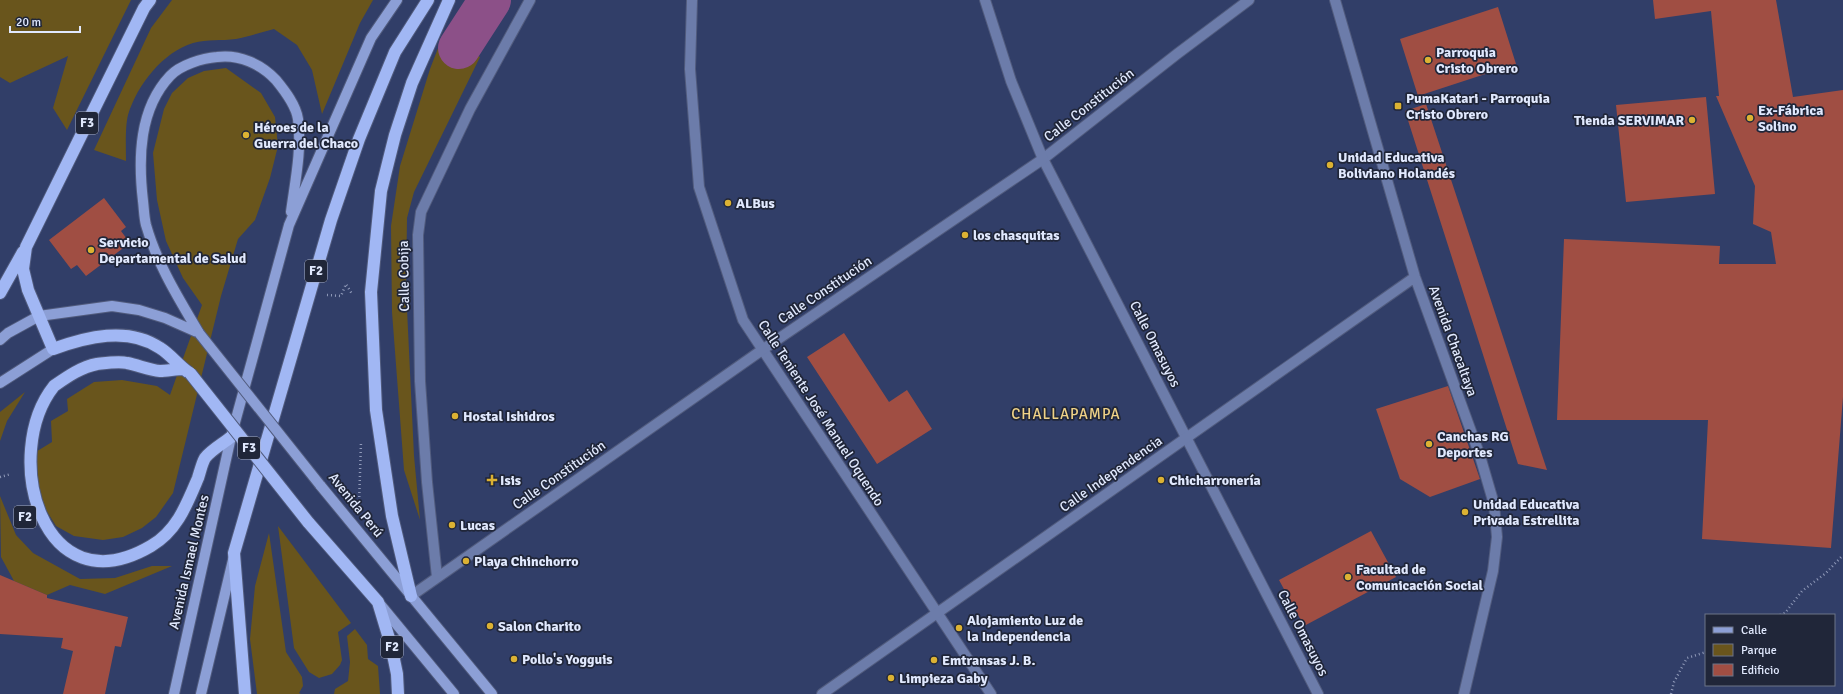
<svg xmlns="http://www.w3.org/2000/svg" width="1843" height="694" font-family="Signika,sans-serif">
  <rect width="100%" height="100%" fill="#313e68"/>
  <path fill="#69551c" d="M 0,0 L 131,0 L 67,130 L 53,108 L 68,56 L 10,83 L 0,77 Z
    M 172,0 L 373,0 L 360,23 L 322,114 L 312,70 L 297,45 L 274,29 C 261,32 248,37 236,39 C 221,41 208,39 193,43 C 163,52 137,85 128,115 C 125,127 126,148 126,161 L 94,150 L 151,28 Z
    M 442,38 L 480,57 L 414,192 L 407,218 L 406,288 L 414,456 L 420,520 L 404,470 L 392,312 L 391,226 L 400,166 L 430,69 Z
    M 226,68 L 261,93 L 275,117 L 278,146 L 270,178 L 255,220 L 238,239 L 221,296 L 173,493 L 156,517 L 142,528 L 123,537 L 103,540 L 74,536 L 56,526 L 38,497 L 34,453 L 52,442 L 51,421 L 68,411 L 67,399 L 94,382 L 122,380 L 157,386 L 170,395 L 202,305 L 183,278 L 166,241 L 157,200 L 153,153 L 164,109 L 172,93 L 188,78 L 204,71 Z
    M 25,392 L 7,421 L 0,441 L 0,412 Z
    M 0,496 L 16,535 L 33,553 L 80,579 L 115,578 L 152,566 L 172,566 L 105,594 L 70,585 L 47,595 L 14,581 L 1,557 Z
    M 278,526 L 351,623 L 338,632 L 342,660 L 340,665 L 332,674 L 319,678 L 309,672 L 294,648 Z
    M 269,533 L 286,652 L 302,677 L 303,686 L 299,693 L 301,694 L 257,694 L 250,639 L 255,586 Z
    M 355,629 L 367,645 L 368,659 L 378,666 L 380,694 L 334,694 L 335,689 L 348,681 L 350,662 L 347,636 Z"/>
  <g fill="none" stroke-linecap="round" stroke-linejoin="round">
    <path stroke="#8c5088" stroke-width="42" d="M 459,48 L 490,0"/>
  </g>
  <path fill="#a04e43" d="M 1653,0 L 1776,0 L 1793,97 L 1843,90 L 1843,397 L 1831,548 L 1702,539 L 1708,420 L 1557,420 L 1564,239 L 1720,246 L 1719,264 L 1776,264 L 1771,232 L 1753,224 L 1755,186 L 1716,96 L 1719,96 L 1711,11 L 1655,19 Z
    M 1498,7 L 1516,64 L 1418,96 L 1400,39 Z
    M 1706,97 L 1715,194 L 1626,202 L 1616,105 Z
    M 1426,104 L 1547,470 L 1518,464 L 1405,111 Z
    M 104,198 L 126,227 L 121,231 L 130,243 L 86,276 L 77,265 L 71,269 L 49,240 Z
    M 844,333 L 889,402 L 907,390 L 932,429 L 877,464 L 807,357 Z
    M 1448,386 L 1480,479 L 1430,497 L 1400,479 L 1376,409 Z
    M 1371,531 L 1396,577 L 1304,626 L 1279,580 Z
    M 0,575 L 47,595 L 47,598 L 128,617 L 121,647 L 115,646 L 105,694 L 63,694 L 73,651 L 61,648 L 63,638 L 0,634 Z"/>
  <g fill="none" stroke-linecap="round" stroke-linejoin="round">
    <g stroke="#515b7d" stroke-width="12">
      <path id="street" d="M 692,0 L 690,69 L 699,187 L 743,320 L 991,694
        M 1249,0 L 1177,54 L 1043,159 L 1318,694
        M 437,577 L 427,482 L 420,381 L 418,235 L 421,212 L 470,109 L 530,0"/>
    </g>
    <g stroke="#515b7d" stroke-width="12">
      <path id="secondary" d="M 1335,0 L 1415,277 L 1480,456 L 1494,504 L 1497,537 L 1493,571 L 1464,694
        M 411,596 L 762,350 L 1043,159 L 1011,81 L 985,0
        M 822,694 L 1415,277"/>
    </g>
    <g stroke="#515b7d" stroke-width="12">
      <path id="primary" d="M 199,333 C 179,299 157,264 146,225 C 144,217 144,209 143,201 C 138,158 139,109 170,76 C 180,65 203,58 217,57 C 239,54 261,64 276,80 C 285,91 296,105 298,119 C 302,150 295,182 291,212
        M 0,340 L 8,333 L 39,316 L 112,306 L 139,310 L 165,318 L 199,333
        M 0,383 L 53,349
        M 320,485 L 492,694
        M 379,603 L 454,694
        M 174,694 L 231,437 L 289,225 L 371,38 L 397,0
        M 201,694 L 233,560"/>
    </g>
    <g stroke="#515b7d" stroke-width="14">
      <path id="highway" d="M 150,0 L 144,8 L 26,247 L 23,269 L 28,290 L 53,349 C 86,337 128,326 160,348 C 170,354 178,365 188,372
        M 0,293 L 23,252
        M 184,369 C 176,369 167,371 160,371 C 149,370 138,365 127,363 C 119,361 106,363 97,364 C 81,367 67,377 54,386 C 0,454 42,610 151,546 C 177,531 187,504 198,478 C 200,472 202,463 205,458 C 211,450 224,443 231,437
        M 308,522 L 378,602 L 391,645 L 397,674 L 398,694
        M 411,596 L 392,516 L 376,410 L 371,292 L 381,191 L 395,135 L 412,83 L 449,0
        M 245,694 L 234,553 L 331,220 L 359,139 L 395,52 L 428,0"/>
    </g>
    <path stroke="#909ab9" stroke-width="2.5" stroke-dasharray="1 3" stroke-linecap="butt" d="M 327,295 L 341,296 L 346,284 L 352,294
      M 0,477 L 11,474
      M 359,505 L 361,442
      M 1780,615 L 1785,613 L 1802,591 L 1826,573 L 1843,555
      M 1671,694 L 1674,682 L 1687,658 L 1706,652"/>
    <use href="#street" stroke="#6c7caa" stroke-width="10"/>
    <use href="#secondary" stroke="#6c7caa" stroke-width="10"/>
    <use href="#primary" stroke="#8c9fd6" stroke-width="10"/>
    <use href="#highway" stroke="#a1b7f4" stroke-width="12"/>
    <g stroke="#515b7d" stroke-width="12" stroke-linecap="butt">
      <path id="primary-bridge" d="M 199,333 L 320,485"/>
    </g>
    <g stroke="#515b7d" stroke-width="14" stroke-linecap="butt">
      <path id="highway-bridge" d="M 190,373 L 308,522"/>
    </g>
    <use href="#primary-bridge" stroke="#8c9fd6" stroke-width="10"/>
    <use href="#highway-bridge" stroke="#a1b7f4" stroke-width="12"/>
  </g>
  <g fill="#dcb233" stroke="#202639" stroke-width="1.5">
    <circle cx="1428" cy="60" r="4"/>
    <rect x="1394" y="102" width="8" height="8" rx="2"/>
    <circle cx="1750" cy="118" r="4"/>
    <circle cx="1692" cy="120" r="4"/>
    <circle cx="246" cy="135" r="4"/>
    <circle cx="1330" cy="165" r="4"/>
    <circle cx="728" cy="203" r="4"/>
    <circle cx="965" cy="235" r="4"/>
    <circle cx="91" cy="250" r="4"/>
    <circle cx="455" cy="416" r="4"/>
    <circle cx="1429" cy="444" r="4"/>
    <path d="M490 474h4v4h4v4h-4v4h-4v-4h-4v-4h4z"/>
    <circle cx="1161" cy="480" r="4"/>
    <circle cx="1465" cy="512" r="4"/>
    <circle cx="452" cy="525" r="4"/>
    <circle cx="466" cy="561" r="4"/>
    <circle cx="1348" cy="577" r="4"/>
    <circle cx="490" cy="626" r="4"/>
    <circle cx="959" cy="628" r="4"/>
    <circle cx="514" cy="659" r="4"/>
    <circle cx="934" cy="660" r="4"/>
    <circle cx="891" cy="678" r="4"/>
  </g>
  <g text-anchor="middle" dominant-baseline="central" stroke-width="3.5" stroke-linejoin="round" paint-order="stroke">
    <g fill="#202639" stroke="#a7aec3" stroke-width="1">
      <rect x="76" y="112" width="22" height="22" rx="3"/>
      <rect x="305" y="260" width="22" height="22" rx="3"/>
      <rect x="238" y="437" width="22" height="22" rx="3"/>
      <rect x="14" y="506" width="22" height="22" rx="3"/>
      <rect x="381" y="636" width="22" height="22" rx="3"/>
    </g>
    <g font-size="13" font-weight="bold" fill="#e1e9fe">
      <text x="87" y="123">F3</text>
      <text x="316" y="271">F2</text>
      <text x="249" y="448">F3</text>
      <text x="25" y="517">F2</text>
      <text x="392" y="647">F2</text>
    </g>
    <g font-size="14" font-weight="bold" fill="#e1e9fe" stroke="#202639" text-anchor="start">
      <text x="1436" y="52">Parroquia<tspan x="1436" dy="16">Cristo Obrero</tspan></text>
      <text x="1406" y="98">PumaKatari - Parroquia<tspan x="1406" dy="16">Cristo Obrero</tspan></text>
      <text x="1758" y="110">Ex-Fábrica<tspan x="1758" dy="16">Solino</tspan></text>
      <text x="1684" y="120" text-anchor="end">Tienda SERVIMAR</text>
      <text x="254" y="127">Héroes de la<tspan x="254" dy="16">Guerra del Chaco</tspan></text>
      <text x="1338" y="157">Unidad Educativa<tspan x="1338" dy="16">Boliviano Holandés</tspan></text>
      <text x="736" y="203">ALBus</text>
      <text x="973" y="235">los chasquitas</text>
      <text x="99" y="242">Servicio<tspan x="99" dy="16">Departamental de Salud</tspan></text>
      <text x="463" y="416">Hostal Ishidros</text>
      <text x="1437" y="436">Canchas RG<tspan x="1437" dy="16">Deportes</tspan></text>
      <text x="500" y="480">Isis</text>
      <text x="1169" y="480">Chicharronería</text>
      <text x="1473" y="504">Unidad Educativa<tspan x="1473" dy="16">Privada Estrellita</tspan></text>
      <text x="460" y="525">Lucas</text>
      <text x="474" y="561">Playa Chinchorro</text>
      <text x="1356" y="569">Facultad de<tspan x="1356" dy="16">Comunicación Social</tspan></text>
      <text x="967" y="620">Alojamiento Luz de<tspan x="967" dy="16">la Independencia</tspan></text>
      <text x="498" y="626">Salon Charito</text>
      <text x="522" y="659">Pollo's Yogguis</text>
      <text x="942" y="660">Emtransas J. B.</text>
      <text x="899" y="678">Limpieza Gaby</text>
    </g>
    <g font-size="14" fill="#e1e9fe" stroke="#202639">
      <text transform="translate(1089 105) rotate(-38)">Calle Constitución</text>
      <text transform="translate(404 276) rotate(-91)">Calle Cobija</text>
      <text transform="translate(825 290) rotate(-34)">Calle Constitución</text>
      <text transform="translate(1453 341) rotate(70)">Avenida Chacaltaya</text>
      <text transform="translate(1155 344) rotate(63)">Calle Omasuyos</text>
      <text transform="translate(821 413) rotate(57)">Calle Teniente José Manuel Oquendo</text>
      <text transform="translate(1111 474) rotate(-35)">Calle Independencia</text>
      <text transform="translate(559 475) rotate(-35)">Calle Constitución</text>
      <text transform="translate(356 505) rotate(51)">Avenida Perú</text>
      <text transform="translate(189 562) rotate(-77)">Avenida Ismael Montes</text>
      <text transform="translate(1303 633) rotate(63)">Calle Omasuyos</text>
    </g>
    <g font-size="15" letter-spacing="1" fill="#efd287" stroke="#202639">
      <text x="1066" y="414">CHALLAPAMPA</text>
    </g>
  </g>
  <rect x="1705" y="614" width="130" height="72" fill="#202639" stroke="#6d7488"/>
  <rect x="1713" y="627" width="20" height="6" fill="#8c9fd6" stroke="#6d7488"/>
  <text x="1741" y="634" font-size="12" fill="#e1e9fe">Calle</text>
  <rect x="1713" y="644" width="20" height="12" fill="#69551c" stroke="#6d7488"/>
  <text x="1741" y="654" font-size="12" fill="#e1e9fe">Parque</text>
  <rect x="1713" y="664" width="20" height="12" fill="#a04e43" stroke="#6d7488"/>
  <text x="1741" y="674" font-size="12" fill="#e1e9fe">Edificio</text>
  <path d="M10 26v6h70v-6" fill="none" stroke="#e1e9fe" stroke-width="2"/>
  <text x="16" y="26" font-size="12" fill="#e1e9fe" stroke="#202639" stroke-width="3" paint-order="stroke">20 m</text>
</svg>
